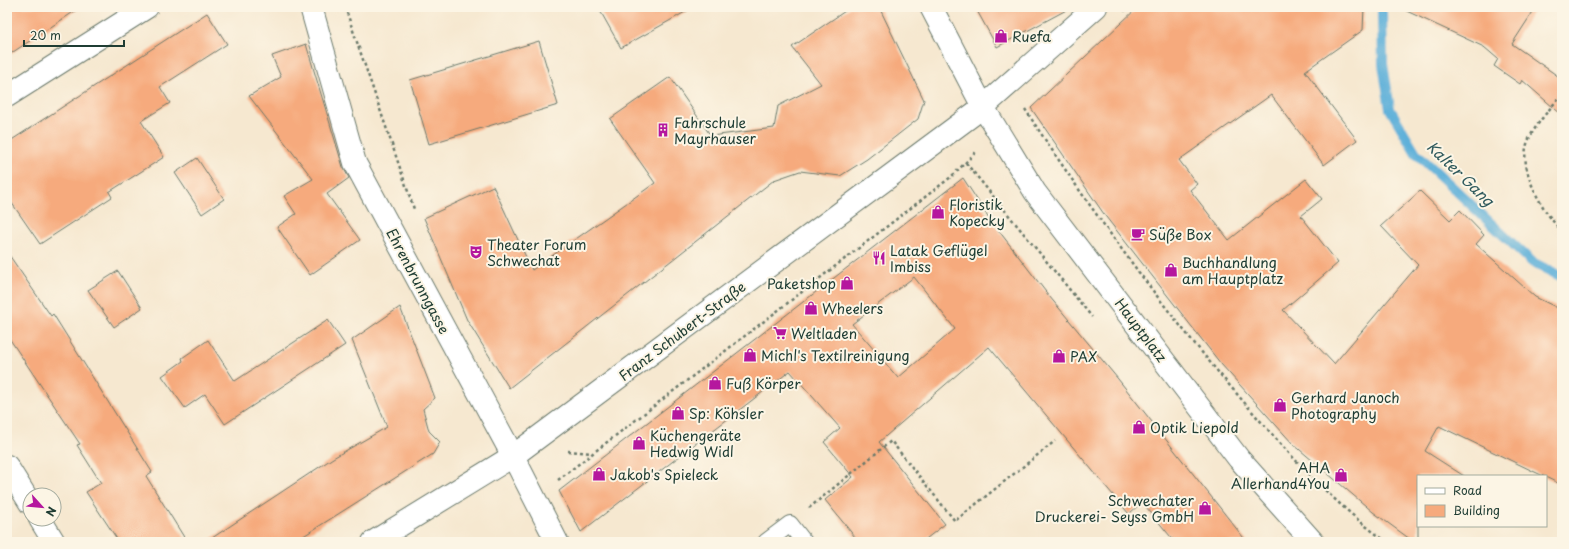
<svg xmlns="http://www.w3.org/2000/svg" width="1569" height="549" font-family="'Playpen Sans',sans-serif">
  <rect width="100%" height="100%" fill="#fcf5e5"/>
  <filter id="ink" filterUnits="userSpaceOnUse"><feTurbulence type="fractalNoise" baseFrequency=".025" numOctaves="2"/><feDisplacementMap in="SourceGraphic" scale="8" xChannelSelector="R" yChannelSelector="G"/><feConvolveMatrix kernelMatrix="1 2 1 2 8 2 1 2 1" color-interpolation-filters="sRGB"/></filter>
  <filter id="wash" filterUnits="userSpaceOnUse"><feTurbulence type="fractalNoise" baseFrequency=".012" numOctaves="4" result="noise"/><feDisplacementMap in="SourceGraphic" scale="16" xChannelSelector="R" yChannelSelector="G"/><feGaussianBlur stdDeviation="0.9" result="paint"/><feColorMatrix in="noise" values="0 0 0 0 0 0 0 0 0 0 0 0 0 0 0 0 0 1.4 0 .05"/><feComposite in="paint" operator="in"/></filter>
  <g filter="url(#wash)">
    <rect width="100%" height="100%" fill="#f6e8d0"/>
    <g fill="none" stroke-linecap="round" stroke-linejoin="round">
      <path stroke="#5fb0d9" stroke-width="10" d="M 1382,13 L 1383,64 L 1390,109 L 1416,153 L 1532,262 L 1562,277"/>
    </g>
    <g id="blocks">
      <path fill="#f6aa7d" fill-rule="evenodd" d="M 7,7 L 81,7 L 7,56 Z
        M 598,7 L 694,7 L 621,48 Z
        M 851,7 L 879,7 L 924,100 L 918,119 L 867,159 L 840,176 L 800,171 L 774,180 L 509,388 L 467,320 L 424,218 L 493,186 L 532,270 L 655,183 L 610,119 L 670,77 L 711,136 L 774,128 L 778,106 L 821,84 L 792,47 Z
        M 975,7 L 1072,7 L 997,47 Z
        M 1138,7 L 1364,7 L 1363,30 L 1305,71 L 1357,140 L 1324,165 L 1271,95 L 1179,160 L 1197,184 L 1190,190 L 1229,240 L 1306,179 L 1322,199 L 1301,216 L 1338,263 L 1283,310 L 1334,364 L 1418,265 L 1381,226 L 1420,191 L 1450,220 L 1460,210 L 1484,235 L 1476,244 L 1535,297 L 1562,310 L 1562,485 L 1439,426 L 1425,451 L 1464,476 L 1418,476 L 1418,542 L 1414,542 L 1373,512 L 1293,444 L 1221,364 L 1106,217 L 1031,108 Z
        M 1398,7 L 1536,7 L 1512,44 L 1562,79 L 1562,115 L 1522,80 L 1520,84 L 1494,66 L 1498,59 L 1484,47 Z
        M 207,13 L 227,44 L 160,87 L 170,103 L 141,121 L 164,157 L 109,192 L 112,197 L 40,244 L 7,196 L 7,143 Z
        M 539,41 L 558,105 L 429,144 L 410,80 Z
        M 306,44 L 343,167 L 349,178 L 327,194 L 360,240 L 310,275 L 277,227 L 296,214 L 284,196 L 313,179 L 249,96 L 281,77 L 272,56 Z
        M 197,158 L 224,199 L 202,214 L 175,173 Z
        M 963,178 L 989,218 L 1049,296 L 1118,379 L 1247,542 L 1175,542 L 1142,502 L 1129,514 L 989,347 L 879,442 L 945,524 L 922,542 L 859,542 L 825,500 L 853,477 L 824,442 L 840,428 L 790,371 L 581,532 L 559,491 ZM 914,277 L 955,329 L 898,378 L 852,324 Z
        M 7,252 L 51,316 L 53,314 L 152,472 L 146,476 L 187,542 L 119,542 L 86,492 L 101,483 L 77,445 L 80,444 L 7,335 Z
        M 118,271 L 142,308 L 114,327 L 88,290 Z
        M 400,307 L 435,398 L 423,409 L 429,431 L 440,442 L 433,454 L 294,542 L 206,542 L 333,458 L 387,427 L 352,340 Z
        M 328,320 L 345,345 L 225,424 L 205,394 L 185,408 L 162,376 L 183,361 L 182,358 L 208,340 L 235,381 Z"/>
    </g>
  </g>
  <g filter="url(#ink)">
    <use href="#blocks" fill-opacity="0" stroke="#6a796b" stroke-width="1"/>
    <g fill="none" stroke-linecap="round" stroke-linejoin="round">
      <g stroke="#6a796b" stroke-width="18">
        <path id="lane" d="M 766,542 L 790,524 L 804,542"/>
      </g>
      <g stroke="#6a796b" stroke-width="24">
        <path id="street" d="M 311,7 L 355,163 L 513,456 L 557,542
          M 7,96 L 147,7
          M 7,466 L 30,503
          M 40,519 L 54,542
          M 373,542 L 513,456 L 983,107 L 1096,7"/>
      </g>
      <g stroke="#6a796b" stroke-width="24">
        <path id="secondary" d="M 931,7 L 983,107 L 1035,192 L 1239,459 L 1313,542"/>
      </g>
      <path stroke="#6a796b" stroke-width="2.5" stroke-dasharray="3 3" stroke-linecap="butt" d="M 345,7 L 414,209
        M 1124,11 L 1129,7
        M 1562,94 C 1551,108 1529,131 1526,148 C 1521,174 1544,214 1562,231
        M 1025,109 C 1091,211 1163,309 1243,401 C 1287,452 1332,503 1387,542
        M 966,163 L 1092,317
        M 568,451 L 593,453
        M 558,480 L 951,177 L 977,151
        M 809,508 L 891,441 L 955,521 L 1055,441
        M 1559,542 L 1562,537"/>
      <use href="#lane" stroke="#fff" stroke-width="16"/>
      <use href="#street" stroke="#fff" stroke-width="22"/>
      <use href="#secondary" stroke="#fff" stroke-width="22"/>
    </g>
  </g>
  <defs>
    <g id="shop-bare" transform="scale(1.08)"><path d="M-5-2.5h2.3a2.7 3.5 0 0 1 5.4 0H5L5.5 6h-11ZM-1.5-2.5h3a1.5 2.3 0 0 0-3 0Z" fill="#b5179e" stroke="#fcf5e5" stroke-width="2.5" paint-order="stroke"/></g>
    <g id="building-bare" transform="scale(1.08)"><path d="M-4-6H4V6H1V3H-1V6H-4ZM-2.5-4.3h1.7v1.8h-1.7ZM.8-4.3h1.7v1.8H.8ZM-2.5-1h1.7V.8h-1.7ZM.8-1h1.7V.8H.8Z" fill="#b5179e" stroke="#fcf5e5" stroke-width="2.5" paint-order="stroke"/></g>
    <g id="cafe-bare" transform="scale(1.08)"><path d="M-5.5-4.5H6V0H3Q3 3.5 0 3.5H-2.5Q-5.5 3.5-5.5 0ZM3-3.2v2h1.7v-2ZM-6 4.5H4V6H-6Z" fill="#b5179e" stroke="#fcf5e5" stroke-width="2.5" paint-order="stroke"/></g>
    <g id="theatre-bare" transform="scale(1.08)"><path d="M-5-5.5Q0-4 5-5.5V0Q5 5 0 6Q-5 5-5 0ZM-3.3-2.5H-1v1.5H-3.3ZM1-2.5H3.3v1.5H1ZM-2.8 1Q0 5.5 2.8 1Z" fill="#b5179e" stroke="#fcf5e5" stroke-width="2.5" paint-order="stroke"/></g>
    <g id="restaurant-bare" transform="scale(1.08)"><path d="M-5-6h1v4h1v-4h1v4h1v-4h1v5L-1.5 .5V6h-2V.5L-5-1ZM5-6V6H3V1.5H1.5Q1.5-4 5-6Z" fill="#b5179e" stroke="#fcf5e5" stroke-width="2.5" paint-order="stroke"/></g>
    <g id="supermarket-bare" transform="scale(1.08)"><path d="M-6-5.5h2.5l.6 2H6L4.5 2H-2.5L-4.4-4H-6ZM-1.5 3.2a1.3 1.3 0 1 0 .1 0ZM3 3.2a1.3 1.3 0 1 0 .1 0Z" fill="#b5179e" stroke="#fcf5e5" stroke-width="2.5" paint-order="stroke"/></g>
  </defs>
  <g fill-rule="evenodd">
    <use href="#shop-bare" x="1001" y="36"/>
    <use href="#building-bare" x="663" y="130"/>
    <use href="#shop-bare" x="938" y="212"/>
    <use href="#cafe-bare" x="1138" y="234"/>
    <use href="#theatre-bare" x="476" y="252"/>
    <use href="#restaurant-bare" x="879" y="258"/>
    <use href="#shop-bare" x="1171" y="270"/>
    <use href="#shop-bare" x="847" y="283"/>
    <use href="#shop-bare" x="811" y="308"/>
    <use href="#supermarket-bare" x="780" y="333"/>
    <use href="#shop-bare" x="750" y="355"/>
    <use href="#shop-bare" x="1059" y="356"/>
    <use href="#shop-bare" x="715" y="383"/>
    <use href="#shop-bare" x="1280" y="405"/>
    <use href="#shop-bare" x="678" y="413"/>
    <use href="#shop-bare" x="1139" y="427"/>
    <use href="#shop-bare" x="639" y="443"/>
    <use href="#shop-bare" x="599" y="474"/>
    <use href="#shop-bare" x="1341" y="475"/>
    <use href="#shop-bare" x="1205" y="508"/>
  </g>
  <g text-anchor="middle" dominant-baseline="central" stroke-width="4" stroke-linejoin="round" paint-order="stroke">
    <g font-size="14" fill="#1f3d34" stroke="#fcf5e5" text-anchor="start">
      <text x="1012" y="36">Ruefa</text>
      <text x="674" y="122">Fahrschule<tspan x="674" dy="16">Mayrhauser</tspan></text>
      <text x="949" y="204">Floristik<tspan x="949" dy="16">Kopecky</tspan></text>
      <text x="1149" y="234">Süße Box</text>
      <text x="487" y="244">Theater Forum<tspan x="487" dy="16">Schwechat</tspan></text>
      <text x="890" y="250">Latak Geflügel<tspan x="890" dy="16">Imbiss</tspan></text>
      <text x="1182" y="262">Buchhandlung<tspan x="1182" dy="16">am Hauptplatz</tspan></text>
      <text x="836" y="283" text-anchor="end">Paketshop</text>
      <text x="822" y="308">Wheelers</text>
      <text x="791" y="333">Weltladen</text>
      <text x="761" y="355">Michl's Textilreinigung</text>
      <text x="1070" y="356">PAX</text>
      <text x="726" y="383">Fuß Körper</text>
      <text x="1291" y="397">Gerhard Janoch<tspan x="1291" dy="16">Photography</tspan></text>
      <text x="689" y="413">Sp: Köhsler</text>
      <text x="1150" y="427">Optik Liepold</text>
      <text x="650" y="435">Küchengeräte<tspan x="650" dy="16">Hedwig Widl</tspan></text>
      <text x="1330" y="467" text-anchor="end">AHA<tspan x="1330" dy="16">Allerhand4You</tspan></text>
      <text x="610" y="474">Jakob's Spieleck</text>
      <text x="1194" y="500" text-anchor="end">Schwechater<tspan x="1194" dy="16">Druckerei- Seyss GmbH</tspan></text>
    </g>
    <g font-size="14" fill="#1f3d34" stroke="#fcf5e5">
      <text transform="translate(418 281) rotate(62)">Ehrenbrunngasse</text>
      <text transform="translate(1141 330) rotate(53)">Hauptplatz</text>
      <text transform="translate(682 331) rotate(-37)">Franz Schubert-Straße</text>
    </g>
    <g font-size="15" font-style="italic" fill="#2f5a5d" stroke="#fcf5e5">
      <text transform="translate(1461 173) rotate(44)">Kalter Gang</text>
    </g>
  </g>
  <rect width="1569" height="549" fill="none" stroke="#fcf5e5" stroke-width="24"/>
  <rect x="1417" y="475" width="130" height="52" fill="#fcf5e5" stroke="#a4ab9e"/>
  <rect x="1425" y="488" width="20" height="6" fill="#ffffff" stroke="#a4ab9e"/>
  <text x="1453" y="495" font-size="12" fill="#1f3d34">Road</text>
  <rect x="1425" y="505" width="20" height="12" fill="#f6aa7d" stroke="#a4ab9e"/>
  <text x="1453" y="515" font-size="12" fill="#1f3d34">Building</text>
  <g transform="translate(42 507) rotate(117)"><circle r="19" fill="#fcf5e5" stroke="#a4ab9e"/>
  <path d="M0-3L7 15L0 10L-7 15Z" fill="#b5179e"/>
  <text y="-6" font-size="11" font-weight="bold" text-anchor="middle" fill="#1f3d34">N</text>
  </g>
  <path d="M24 40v6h100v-6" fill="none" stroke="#1f3d34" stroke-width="2"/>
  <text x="30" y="40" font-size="12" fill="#1f3d34" stroke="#fcf5e5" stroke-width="3" paint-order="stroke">20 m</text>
</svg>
